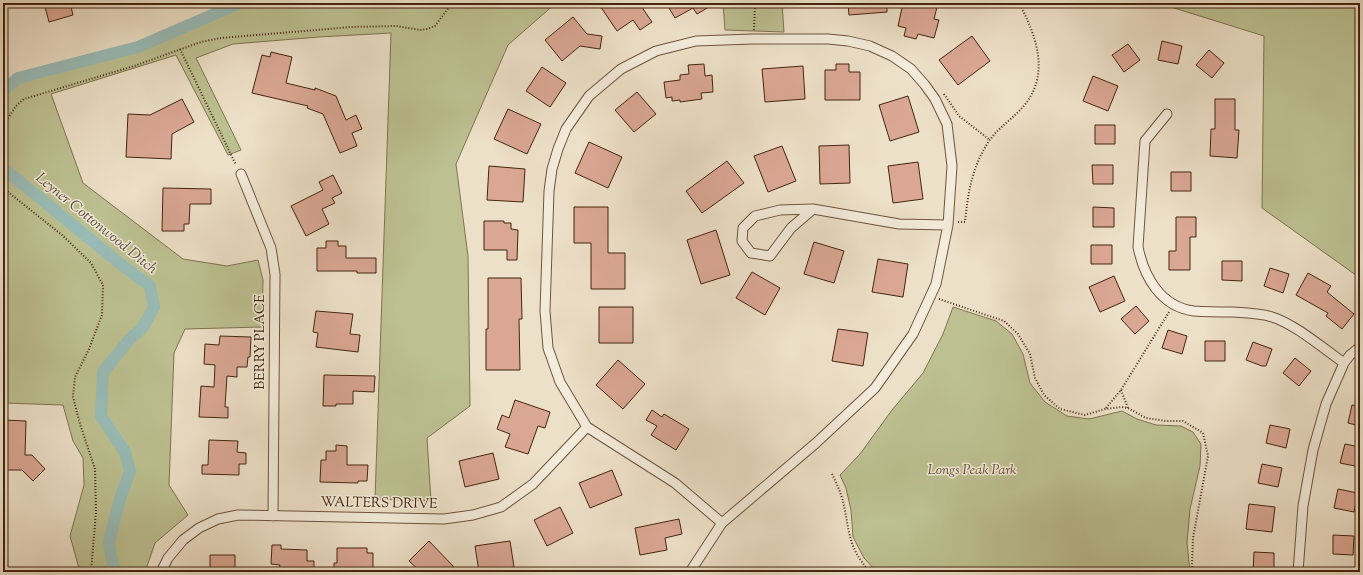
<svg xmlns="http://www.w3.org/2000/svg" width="1363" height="575" font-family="'Sorts Mill Goudy',serif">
  <rect width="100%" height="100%" fill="#ede0c8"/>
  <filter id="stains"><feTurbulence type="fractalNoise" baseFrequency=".005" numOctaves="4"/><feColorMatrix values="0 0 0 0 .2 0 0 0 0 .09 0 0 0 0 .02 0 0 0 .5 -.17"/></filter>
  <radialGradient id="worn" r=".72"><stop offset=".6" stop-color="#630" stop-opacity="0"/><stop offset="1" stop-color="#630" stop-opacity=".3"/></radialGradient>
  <path fill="#bdc192" stroke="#807350" d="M 242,3 L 556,3 L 508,45 L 456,164 L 468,256 L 470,406 L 427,438 L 431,501 L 375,499 L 391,33 L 319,37 L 233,44 L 196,58 L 241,150 L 228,155 L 176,55 L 51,94 L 83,183 L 183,259 L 227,266 L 258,260 L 263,280 L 262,327 L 185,329 L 174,353 L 169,485 L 188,515 L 155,543 L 145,572 L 80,572 L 70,536 L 84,485 L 83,458 L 73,441 L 63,405 L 3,403 L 3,98 L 17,82 L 85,61 L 175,33 L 224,13 Z
    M 723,3 L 782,3 L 784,32 L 725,30 Z
    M 1158,3 L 1360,3 L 1360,278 L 1262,208 L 1264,36 Z
    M 953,307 L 996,321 L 1012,334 L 1023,354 L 1030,383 L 1045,402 L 1067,416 L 1089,419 L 1122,411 L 1137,419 L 1156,425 L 1181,426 L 1193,432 L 1201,444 L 1200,466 L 1190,509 L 1187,543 L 1190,572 L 877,572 L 864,558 L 853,537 L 851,510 L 846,488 L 840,475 L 860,454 L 892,410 L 923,373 L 943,334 Z"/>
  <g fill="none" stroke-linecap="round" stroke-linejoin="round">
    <path stroke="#99bdb8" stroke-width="12" d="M 3,91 L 18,78 L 138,47 L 240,3
      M 3,168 L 118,262 L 150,286 L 154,307 L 143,327 L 129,340 L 103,372 L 101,416 L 125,452 L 130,471 L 120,499 L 109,542 L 114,572"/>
  </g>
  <path fill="#daa794" stroke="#44250e" d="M 44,3 L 70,3 L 73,15 L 49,22 Z
    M 598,3 L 639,3 L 652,22 L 640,30 L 633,20 L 617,31 Z
    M 666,3 L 716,3 L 697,14 L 693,8 L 675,18 Z
    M 848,3 L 887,3 L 887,12 L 849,15 Z
    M 903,3 L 938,3 L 934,19 L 939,20 L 934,38 L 918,34 L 916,39 L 904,36 L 906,28 L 898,26 Z
    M 573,17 L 587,34 L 602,36 L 600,49 L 580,46 L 562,61 L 545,40 Z
    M 972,36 L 990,61 L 958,85 L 939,60 Z
    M 1162,41 L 1182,46 L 1178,64 L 1158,60 Z
    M 1128,44 L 1140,60 L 1124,72 L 1112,55 Z
    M 1209,50 L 1224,63 L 1212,78 L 1196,65 Z
    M 271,52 L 292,57 L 286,83 L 315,90 L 315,88 L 336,96 L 346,120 L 356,115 L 362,129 L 352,133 L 357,146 L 340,153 L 323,114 L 307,108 L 308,106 L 252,93 L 262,55 L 270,57 Z
    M 704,64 L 705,76 L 712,75 L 713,92 L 701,93 L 702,99 L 680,102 L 680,100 L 672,101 L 672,97 L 666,98 L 664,82 L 680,80 L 680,75 L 689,74 L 688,65 Z
    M 836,64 L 849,64 L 849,72 L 860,72 L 860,100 L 825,100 L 825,70 L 836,70 Z
    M 803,66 L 805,99 L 765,102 L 762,69 Z
    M 542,67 L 566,83 L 550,107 L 526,91 Z
    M 1093,76 L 1118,86 L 1108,111 L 1083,101 Z
    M 637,92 L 656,114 L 634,132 L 615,110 Z
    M 908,96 L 919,132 L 890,141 L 879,105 Z
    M 182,99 L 194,122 L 172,134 L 171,159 L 126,157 L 128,114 L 150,115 Z
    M 1215,99 L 1235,99 L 1235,130 L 1239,130 L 1237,158 L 1210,156 L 1211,129 L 1215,129 Z
    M 508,109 L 541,124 L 527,154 L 494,139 Z
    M 1095,125 L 1115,125 L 1115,144 L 1095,144 Z
    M 589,142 L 622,157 L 608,188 L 575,173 Z
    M 849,145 L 850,183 L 820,184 L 819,146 Z
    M 782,146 L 796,181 L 768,192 L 754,156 Z
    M 727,161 L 744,183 L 702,213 L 686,191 Z
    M 918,162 L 923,199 L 893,203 L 888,166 Z
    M 1092,165 L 1113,165 L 1113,184 L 1093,184 Z
    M 489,166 L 525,169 L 523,202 L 487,200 Z
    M 1171,172 L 1191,172 L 1191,191 L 1171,191 Z
    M 333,175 L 342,193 L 332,198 L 335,203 L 322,209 L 329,224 L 306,236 L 291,206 L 323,190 L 319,182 Z
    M 163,188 L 211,189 L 211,204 L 190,204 L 189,224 L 184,224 L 184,231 L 162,231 Z
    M 574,207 L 608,207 L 608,253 L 625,253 L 625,289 L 591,289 L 591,243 L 574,243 Z
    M 1093,207 L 1114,208 L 1114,227 L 1093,227 Z
    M 1176,217 L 1196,217 L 1196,237 L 1190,237 L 1190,270 L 1169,270 L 1169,251 L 1176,251 Z
    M 484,221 L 504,221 L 504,223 L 511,223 L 511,229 L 518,230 L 517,260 L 507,260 L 507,250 L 484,250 Z
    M 716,230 L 730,275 L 701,284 L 687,240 Z
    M 326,241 L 338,241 L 338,246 L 346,246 L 346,258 L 376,258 L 376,273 L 357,273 L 357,271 L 317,271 L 317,248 L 326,248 Z
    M 814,242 L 844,251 L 834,283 L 804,274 Z
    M 1091,245 L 1112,245 L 1112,264 L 1091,264 Z
    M 878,259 L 908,264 L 903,297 L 872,292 Z
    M 1222,261 L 1242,261 L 1242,281 L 1222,280 Z
    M 1270,268 L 1289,274 L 1283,293 L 1264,286 Z
    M 752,272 L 780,288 L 765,315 L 736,298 Z
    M 1308,273 L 1331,286 L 1327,292 L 1354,314 L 1342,329 L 1326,316 L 1328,313 L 1296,295 Z
    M 1114,276 L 1125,301 L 1100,312 L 1089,287 Z
    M 488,278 L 521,278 L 522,319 L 519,319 L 520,370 L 486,370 L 486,329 L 488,329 Z
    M 1136,306 L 1149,321 L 1135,334 L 1121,319 Z
    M 599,307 L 633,307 L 633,343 L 599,343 Z
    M 316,311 L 353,314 L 350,334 L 360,335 L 358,352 L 316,347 L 318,333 L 313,332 Z
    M 838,329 L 868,333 L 863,366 L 832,361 Z
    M 1168,330 L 1187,336 L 1182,354 L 1162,348 Z
    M 220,336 L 251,337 L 250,357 L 248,357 L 247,367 L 237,367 L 237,377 L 227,376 L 225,407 L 228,407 L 228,418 L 199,417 L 201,386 L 214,387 L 215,365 L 204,364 L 205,344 L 219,345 Z
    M 1205,341 L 1225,341 L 1225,361 L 1205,361 Z
    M 1253,342 L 1272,349 L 1266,366 L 1262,366 L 1246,360 Z
    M 1295,358 L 1311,371 L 1299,386 L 1283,373 Z
    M 618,360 L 645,384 L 623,409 L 596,385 Z
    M 324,375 L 375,376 L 374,392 L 353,391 L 353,404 L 336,404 L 336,406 L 323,406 Z
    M 515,400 L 550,412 L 545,428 L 538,426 L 528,454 L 505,447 L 510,434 L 497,429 L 502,415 L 509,418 Z
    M 1352,405 L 1360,406 L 1360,426 L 1348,423 Z
    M 652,410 L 662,417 L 664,414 L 689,429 L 676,450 L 651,435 L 657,426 L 646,420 Z
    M 3,420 L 26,421 L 25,455 L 32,455 L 45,469 L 33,481 L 22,470 L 3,470 Z
    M 1270,425 L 1290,429 L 1286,448 L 1266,443 Z
    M 209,440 L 238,441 L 237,452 L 246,453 L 246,464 L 239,464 L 239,475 L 202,474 L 202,465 L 208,465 Z
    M 1345,444 L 1360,447 L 1360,467 L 1340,463 Z
    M 336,445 L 347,446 L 347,465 L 368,465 L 367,481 L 358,481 L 358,483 L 320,482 L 321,460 L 326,460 L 326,451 L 336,451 Z
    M 493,453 L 499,479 L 465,487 L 459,461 Z
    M 1262,464 L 1282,468 L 1278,487 L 1258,483 Z
    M 612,470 L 622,495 L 590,508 L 579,483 Z
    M 1338,489 L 1358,493 L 1354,512 L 1334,508 Z
    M 1249,504 L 1275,507 L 1272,532 L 1246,529 Z
    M 560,507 L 573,533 L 547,546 L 534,520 Z
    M 679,519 L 682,534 L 665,538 L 667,550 L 640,555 L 635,528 Z
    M 1333,535 L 1354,536 L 1353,555 L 1333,554 Z
    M 429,541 L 454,567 L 448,572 L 421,572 L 409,561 Z
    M 510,541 L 514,567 L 479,572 L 475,546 Z
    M 272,545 L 281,545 L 281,549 L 307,550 L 307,561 L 314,561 L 314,572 L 279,572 L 280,565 L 271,564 Z
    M 337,548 L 367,548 L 367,553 L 373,553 L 373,572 L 334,572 L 334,563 L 337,563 Z
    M 1254,552 L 1274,553 L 1274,572 L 1253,572 Z
    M 210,555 L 235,555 L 235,572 L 210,572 Z"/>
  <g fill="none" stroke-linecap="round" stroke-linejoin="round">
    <g stroke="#6e543c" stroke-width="11">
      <path id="street" d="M 1167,114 L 1145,141 L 1138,247 C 1144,277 1161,307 1194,311 C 1207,312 1220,312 1233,312 C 1247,313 1260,313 1272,317 C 1295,324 1324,349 1344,363
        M 241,174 L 271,248 L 275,274 L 273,516
        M 813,209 L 791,228 L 770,256 L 751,253 L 742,241 L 743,228 L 755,216 L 780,210 L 813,209 L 899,224 L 948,225
        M 161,572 L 168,558 L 183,540 L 199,528 L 218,519 L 238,515 L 444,519 L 473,515 L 501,507 L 533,484 L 587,427
        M 690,572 L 722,523 L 816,443 L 875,388 L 913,334 L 936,284 L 948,225 L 952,166 L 947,124 L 935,99 L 925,85 L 911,69 L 892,56 L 870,46 L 848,41 L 828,39 L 753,39 L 696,41 L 656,51 L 621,69 L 589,96 L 566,129 L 558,149 L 552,169 L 549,191 L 545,311 L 548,348 L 560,382 L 587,427 L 675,483 L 722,523
        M 1298,572 L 1303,506 L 1313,450 L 1326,404 L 1344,363 L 1350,355 L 1360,347"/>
    </g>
    <path stroke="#44250e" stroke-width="2" stroke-dasharray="1 2" stroke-linecap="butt" d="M 754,30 L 755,3
      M 180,49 L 236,165
      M 944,94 L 959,116 L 990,140
      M 3,126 L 16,106 L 24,99 L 134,66 L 201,42 L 221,38 L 351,27 L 396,26 L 420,30 L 427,29 L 435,26 L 452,3
      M 3,188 L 62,235 L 91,263 L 103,285 L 102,315 L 89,349 L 75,377 L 73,397 L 80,424 L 95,469 L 96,512 L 91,572
      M 958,222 L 965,222 C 968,192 972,167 989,141 C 998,128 1011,120 1022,108 C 1051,76 1037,37 1019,3
      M 939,299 L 1004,321 L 1018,334 L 1030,354 L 1035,378 L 1044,395 L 1060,409 L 1085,415 L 1105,409 L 1122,407 L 1128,408 L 1146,418 L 1166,421 L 1183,421 L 1203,433 L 1208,456 L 1193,538 L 1192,565 L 1193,572
      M 1121,390 L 1128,408
      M 1106,408 L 1121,390 L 1169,312
      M 832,474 C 837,484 842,495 844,506 C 847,519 848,533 853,546 C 857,556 863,564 870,572"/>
    <use href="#street" stroke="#f3ebdb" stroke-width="9"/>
  </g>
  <g text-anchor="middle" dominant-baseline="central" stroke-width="3" stroke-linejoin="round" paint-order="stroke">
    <g font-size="14" fill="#44250e" stroke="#f3ebdb">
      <text transform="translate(261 342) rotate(-90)">BERRY PLACE</text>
      <text transform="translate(379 504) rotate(1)">WALTERS DRIVE</text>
    </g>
    <g font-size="14" font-style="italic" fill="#624c2f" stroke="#f3ebdb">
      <text x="972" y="471">Longs Peak Park</text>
    </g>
    <g font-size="15" font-style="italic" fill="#594b38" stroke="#f3ebdb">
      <text transform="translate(96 224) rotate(39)">Leyner Cottonwood Ditch</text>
    </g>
  </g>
  <rect width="1363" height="575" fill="none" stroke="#ede0c8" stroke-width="16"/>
  <rect x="4" y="4" width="1355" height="567" fill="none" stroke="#44250e" stroke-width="2"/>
  <rect x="8" y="8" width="1347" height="559" fill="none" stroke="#44250e"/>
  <rect width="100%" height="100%" filter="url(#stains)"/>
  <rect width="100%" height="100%" fill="url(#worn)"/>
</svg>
